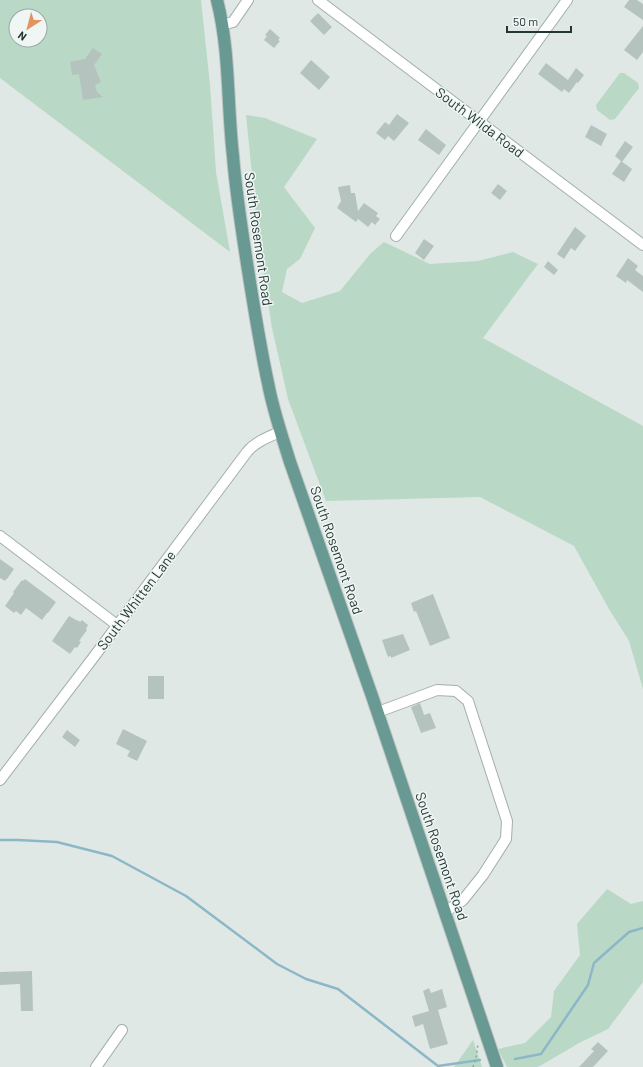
<svg xmlns="http://www.w3.org/2000/svg" width="643" height="1067" font-family="Barlow,sans-serif">
  <rect width="100%" height="100%" fill="#dfe8e5"/>
  <path fill="#bad8c6" fill-rule="evenodd" d="M 0,0 L 201,0 L 210,85 L 216,172 L 230,252 L 0,78 ZM 16,16 L 40,16 L 40,40 L 16,40 Z
    M 620,73 L 624,73 L 638,83 L 639,88 L 615,119 L 610,120 L 597,110 L 596,105 Z
    M 246,115 L 265,118 L 317,139 L 284,187 L 315,228 L 300,259 L 287,269 L 282,292 L 302,303 L 340,291 L 370,254 L 384,242 L 430,264 L 478,261 L 513,252 L 538,264 L 483,338 L 643,426 L 643,689 L 629,641 L 609,609 L 574,546 L 480,497 L 326,501 L 288,399 L 272,328 L 259,243 Z
    M 607,889 L 631,904 L 643,901 L 643,982 L 608,1029 L 579,1043 L 540,1066 L 537,1067 L 507,1067 L 498,1049 L 525,1043 L 551,1017 L 554,991 L 580,955 L 577,924 Z
    M 473,1040 L 482,1067 L 454,1067 Z"/>
  <g fill="none" stroke-linecap="round" stroke-linejoin="round">
    <path stroke="#8cb7c8" stroke-width="2.5" d="M 0,840 L 18,840 L 57,842 L 112,856 L 186,896 L 277,964 L 306,979 L 338,989 L 438,1066 L 480,1060
      M 515,1059 L 541,1054 L 588,985 L 594,963 L 629,932 L 643,928"/>
  </g>
  <path fill="#b5c3bf" d="M 629,0 L 637,0 L 643,4 L 643,20 L 624,7 Z
    M 318,13 L 332,27 L 324,35 L 310,21 Z
    M 643,26 L 643,52 L 637,60 L 624,50 Z
    M 270,29 L 280,38 L 278,40 L 280,41 L 274,48 L 264,40 L 267,36 L 265,35 Z
    M 93,48 L 102,54 L 94,65 L 101,82 L 95,85 L 97,92 L 103,97 L 83,100 L 79,74 L 72,75 L 70,62 L 85,59 Z
    M 311,60 L 330,77 L 319,90 L 300,73 Z
    M 546,63 L 568,80 L 576,68 L 584,75 L 578,83 L 577,82 L 569,93 L 564,89 L 562,92 L 538,74 Z
    M 397,114 L 409,123 L 394,141 L 388,136 L 385,140 L 376,133 L 385,122 L 389,125 Z
    M 591,125 L 607,134 L 601,146 L 585,137 Z
    M 426,129 L 446,145 L 439,155 L 418,140 Z
    M 625,141 L 633,147 L 622,162 L 615,156 Z
    M 621,161 L 632,169 L 624,182 L 612,174 Z
    M 498,184 L 507,191 L 500,200 L 491,193 Z
    M 350,185 L 351,193 L 355,193 L 358,211 L 364,203 L 378,213 L 376,216 L 380,219 L 375,225 L 372,222 L 368,227 L 358,219 L 356,222 L 337,208 L 341,201 L 338,187 Z
    M 575,227 L 586,236 L 575,251 L 571,248 L 564,259 L 557,254 Z
    M 424,239 L 434,246 L 424,260 L 415,253 Z
    M 628,258 L 638,266 L 635,270 L 643,276 L 643,292 L 627,280 L 626,283 L 616,276 Z
    M 548,261 L 558,270 L 554,275 L 544,267 Z
    M 0,559 L 14,569 L 7,579 L 6,579 L 5,581 L 0,578 Z
    M 25,579 L 56,602 L 48,613 L 47,613 L 42,620 L 26,608 L 21,615 L 16,611 L 14,613 L 5,606 L 14,593 L 13,592 L 22,580 L 23,581 Z
    M 433,594 L 450,638 L 430,646 L 416,611 L 414,612 L 411,603 Z
    M 69,616 L 78,621 L 78,620 L 80,622 L 82,620 L 88,625 L 86,629 L 87,630 L 79,641 L 81,642 L 77,648 L 75,647 L 70,654 L 52,641 Z
    M 403,634 L 410,650 L 391,658 L 391,656 L 388,657 L 382,640 Z
    M 148,676 L 164,676 L 164,699 L 148,699 Z
    M 420,703 L 424,715 L 430,713 L 436,728 L 421,733 L 411,707 Z
    M 123,729 L 147,741 L 137,761 L 127,756 L 130,751 L 116,744 Z
    M 67,730 L 80,740 L 75,747 L 62,737 Z
    M 32,971 L 33,1011 L 21,1011 L 20,984 L 0,985 L 0,972 Z
    M 429,988 L 431,993 L 442,989 L 447,1007 L 438,1010 L 448,1044 L 430,1049 L 423,1024 L 415,1027 L 412,1016 L 429,1011 L 423,991 Z
    M 598,1042 L 608,1051 L 593,1067 L 579,1067 L 594,1051 L 591,1049 Z"/>
  <g fill="none" stroke-linecap="round" stroke-linejoin="round">
    <g stroke="#a3afac" stroke-width="12">
      <path id="minor" d="M 318,0 L 643,245
        M 222,25 L 233,22 L 248,0
        M 396,236 L 567,0
        M 0,536 L 117,625
        M 378,712 L 437,690 L 456,691 L 468,701 L 507,821 L 506,839 L 483,875 L 463,900 L 445,912
        M 0,780 L 93,658 L 247,452 C 255,442 268,437 280,432
        M 96,1067 L 122,1030"/>
    </g>
    <g stroke="#bdc3c2" stroke-width="14">
      <path id="major" d="M 217,0 C 230,51 227,104 233,156 C 236,194 242,232 248,270 C 254,308 260,346 268,383 C 273,410 282,436 290,462 L 372,696 L 497,1067"/>
    </g>
    <path stroke="#83a9a2" stroke-width="1.5" stroke-dasharray="2 3" stroke-linecap="butt" d="M 473,1067 L 476,1058 L 478,1044"/>
    <use href="#minor" stroke="#fff" stroke-width="10"/>
    <use href="#major" stroke="#689993" stroke-width="12"/>
  </g>
  <g text-anchor="middle" dominant-baseline="central" stroke-width="3" stroke-linejoin="round" paint-order="stroke">
    <g font-size="14" fill="#223634" stroke="#eff6f3">
      <text transform="translate(480 122) rotate(37)">South Wilda Road</text>
      <text transform="translate(259 239) rotate(82)">South Rosemont Road</text>
      <text transform="translate(337 550) rotate(71)">South Rosemont Road</text>
      <text transform="translate(136 600) rotate(-53)">South Whitten Lane</text>
      <text transform="translate(442 856) rotate(71)">South Rosemont Road</text>
    </g>
  </g>
  <g transform="translate(28 28) rotate(216)"><circle r="19" fill="#eff6f3" stroke="#9da9a7"/>
  <path d="M0-3L7 15L0 10L-7 15Z" fill="#e39363"/>
  <text y="-6" font-size="11" font-weight="bold" text-anchor="middle" fill="#223634">N</text>
  </g>
  <path d="M507 26v6h64v-6" fill="none" stroke="#223634" stroke-width="2"/>
  <text x="513" y="26" font-size="12" fill="#223634" stroke="#eff6f3" stroke-width="3" paint-order="stroke">50 m</text>
</svg>
